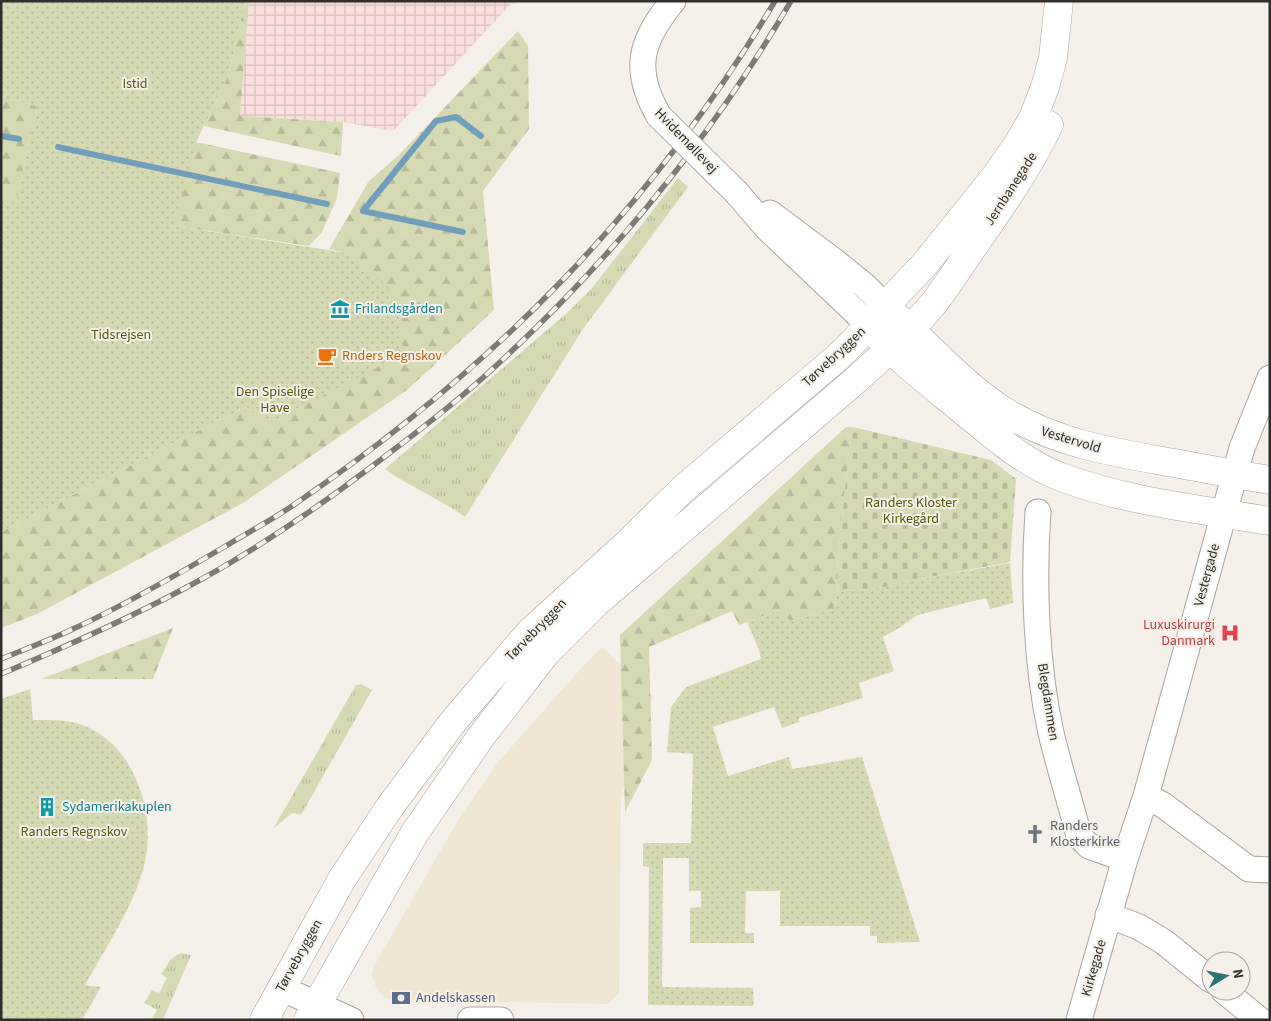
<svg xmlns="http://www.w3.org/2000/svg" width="1271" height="1021" font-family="'Source Sans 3',sans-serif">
  <defs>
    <pattern id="industrial-grid" width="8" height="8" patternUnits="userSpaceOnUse" patternTransform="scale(1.25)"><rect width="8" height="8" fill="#fadfdd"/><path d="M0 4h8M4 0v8" fill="none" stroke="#d7c0be"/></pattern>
    <pattern id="grass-tufts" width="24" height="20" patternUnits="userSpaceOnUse" patternTransform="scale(1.25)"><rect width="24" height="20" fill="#d6dab3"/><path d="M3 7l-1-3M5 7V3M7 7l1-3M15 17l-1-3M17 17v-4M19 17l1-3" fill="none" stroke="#b8bb9a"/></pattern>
    <pattern id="forest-firs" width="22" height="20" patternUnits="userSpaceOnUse" patternTransform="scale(1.25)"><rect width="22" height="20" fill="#d6dab3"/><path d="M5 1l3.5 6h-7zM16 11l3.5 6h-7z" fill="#b8bb9a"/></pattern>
    <pattern id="cemetery-stones" width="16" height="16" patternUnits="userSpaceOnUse" patternTransform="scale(1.25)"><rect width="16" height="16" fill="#d6dab3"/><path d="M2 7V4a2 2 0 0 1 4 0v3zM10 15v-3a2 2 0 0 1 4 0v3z" fill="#b8bb9a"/></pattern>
    <pattern id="park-dots" width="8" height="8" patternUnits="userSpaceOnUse" patternTransform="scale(1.25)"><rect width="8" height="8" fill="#d6dab3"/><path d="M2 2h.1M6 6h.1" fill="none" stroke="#b8bb9a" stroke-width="1.8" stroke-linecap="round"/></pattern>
  </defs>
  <rect width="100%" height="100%" fill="#f5f0e9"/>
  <path fill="#f0e6d1" d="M 602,647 L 653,697 L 621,797 L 619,993 L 608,1004 L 395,1000 L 386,998 L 379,992 L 375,985 L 372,975 L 374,966 L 460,817 L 499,761 L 577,673 Z"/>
  <path fill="url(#industrial-grid)" d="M 249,1 L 519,1 L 510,5 L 393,131 L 343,122 L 240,116 Z"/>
  <path fill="url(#grass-tufts)" d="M 678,178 L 688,187 L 583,329 L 465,517 C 440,499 410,487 385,469 L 567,313 L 592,288 Z
    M 361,684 L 372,690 L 301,815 L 292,813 L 273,829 L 356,685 Z
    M 180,953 L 191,955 L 163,1020 L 151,1020 L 157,1010 L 144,1003 L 152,990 L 159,993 L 167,978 L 161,974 L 171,959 Z"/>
  <path fill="url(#forest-firs)" d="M 245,1 L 249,1 L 240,116 L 343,122 L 341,156 L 204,126 L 228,76 Z
    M 518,31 L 528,46 L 529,129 L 483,191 L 494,310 L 407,390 L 243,503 L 37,614 L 1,628 L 1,532 L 179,440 L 246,407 L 267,424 L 347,253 L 329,249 L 369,181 L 399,155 Z
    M 1,97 L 37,106 L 16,203 L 1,258 Z
    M 48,122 L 196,142 L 340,173 L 337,198 L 322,232 L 309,246 L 174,226 Z
    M 846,427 L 853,427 L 850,439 L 836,579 L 838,592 L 834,609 L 790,621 L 780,610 L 739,625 L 732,611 L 649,647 L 652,760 L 625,812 L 620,635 Z
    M 173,628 L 153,679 L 41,679 Z"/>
  <path fill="url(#cemetery-stones)" d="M 853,427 L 991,460 L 1016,479 L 1010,562 L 894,584 L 894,586 L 838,592 L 836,579 L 850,439 Z"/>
  <path fill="url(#park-dots)" d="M 1,1 L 245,1 L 228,76 L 196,142 L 174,226 L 347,253 L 387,286 L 397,305 L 404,354 L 267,424 L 246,407 L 179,440 L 1,532 L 1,201 L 16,203 L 37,106 L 1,97 Z
    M 1010,563 L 1013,603 L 990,609 L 986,598 L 918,615 L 899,628 L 883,637 L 894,671 L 859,683 L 863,698 L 799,718 L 799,722 L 782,728 L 774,707 L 713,727 L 728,776 L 789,757 L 792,769 L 862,757 L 920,942 L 877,943 L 877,936 L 870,936 L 870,926 L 780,926 L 780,891 L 746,891 L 745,933 L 754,933 L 754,943 L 690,943 L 690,908 L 701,907 L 701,891 L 689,891 L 689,858 L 663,858 L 662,987 L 753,988 L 754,1006 L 648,1005 L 649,867 L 643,866 L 643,843 L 691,843 L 693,754 L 667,752 L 671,707 L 686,687 L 761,659 L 759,650 L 747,622 L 780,610 L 790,621 L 834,609 L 838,592 L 893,586 L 893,584 Z
    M 30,689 L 33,720 C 51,720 68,719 85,726 C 136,747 157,815 144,866 C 133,908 106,947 85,985 L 101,987 L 82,1020 L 1,1020 L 1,699 Z"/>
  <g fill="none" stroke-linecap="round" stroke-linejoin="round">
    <path stroke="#719fbb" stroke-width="6" d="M 1,136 L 19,139
      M 58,147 L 327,204
      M 463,232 L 363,211 L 436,121 L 456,117 L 481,136"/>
    <g stroke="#a9a49e" stroke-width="27">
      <path id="minor" d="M 659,116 C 632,70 640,41 673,1
        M 737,193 L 767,228 L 869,325
        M 770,213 L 834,261 L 865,286 L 885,306
        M 1038,512 C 1033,582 1036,665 1051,733 C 1059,767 1070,801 1079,836 L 1089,846 L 1125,859
        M 1146,796 L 1163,805 L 1249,869 L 1270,870
        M 1108,915 L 1139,927 L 1164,942 L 1211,980
        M 281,988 L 351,1020
        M 1224,991 L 1260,1020
        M 470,1020 L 501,1020
        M 1079,1020 L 1125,859 L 1146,796 L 1242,448 L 1270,378"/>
    </g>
    <g stroke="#a9a49e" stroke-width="29">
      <path id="secondary" d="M 897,317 C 932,349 971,393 1012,416 C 1057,442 1107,451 1157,460 C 1195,467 1232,474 1270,480
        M 878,336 C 903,363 932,385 961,409 C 992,434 1023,463 1061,477 C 1128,502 1200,509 1270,521
        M 264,1020 L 342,879 L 389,808 L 452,723 L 530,632 L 628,543 L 683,489 L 838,357 L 858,337 L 885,306 L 924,265 L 994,178 L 1018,144 L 1033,118 L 1045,87 L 1053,58 L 1059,1
        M 308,1020 L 414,834 L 480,738 L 546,653 L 596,603 L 850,385 C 880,359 909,333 934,303 C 948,285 960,265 973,247 C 1001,207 1028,168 1049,125"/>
    </g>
    <use href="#minor" stroke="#fff" stroke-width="25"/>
    <use href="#secondary" stroke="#fff" stroke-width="28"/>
    <g stroke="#7e7b77" stroke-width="5.5">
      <path id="rail" d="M 1,659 C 25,649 50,640 73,629 C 125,605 175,576 224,547 C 247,533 272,520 295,504 C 493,369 652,208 775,1
        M 1,674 C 65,647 128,619 189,586 C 254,551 316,509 375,464 C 413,435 451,407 487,374 C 606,266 710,140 791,1"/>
    </g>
    <use href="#rail" stroke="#f5f0e9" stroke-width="4" stroke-dasharray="11" stroke-linecap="butt"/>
    <g stroke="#a9a49e" stroke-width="27" stroke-linecap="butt">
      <path id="minor-bridge" d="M 659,116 L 737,193"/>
    </g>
    <use href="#minor-bridge" stroke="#fff" stroke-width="25"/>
  </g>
  <defs>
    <g id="museum-bare" transform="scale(1.5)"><path d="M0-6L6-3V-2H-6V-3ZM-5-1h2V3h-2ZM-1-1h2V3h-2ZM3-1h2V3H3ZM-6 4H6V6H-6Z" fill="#0f9aa8" stroke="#f5f0e9" stroke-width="2.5" paint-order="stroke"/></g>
    <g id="cafe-bare" transform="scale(1.5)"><path d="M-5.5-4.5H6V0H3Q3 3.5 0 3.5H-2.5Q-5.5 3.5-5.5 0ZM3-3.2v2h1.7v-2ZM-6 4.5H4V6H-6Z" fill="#e8710a" stroke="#f5f0e9" stroke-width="2.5" paint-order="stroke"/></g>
    <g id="hospital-bare" transform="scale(1.5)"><path d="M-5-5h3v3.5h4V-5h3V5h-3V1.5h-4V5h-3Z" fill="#e0444e" stroke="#f5f0e9" stroke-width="2.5" paint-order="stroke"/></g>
    <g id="building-bare" transform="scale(1.5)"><path d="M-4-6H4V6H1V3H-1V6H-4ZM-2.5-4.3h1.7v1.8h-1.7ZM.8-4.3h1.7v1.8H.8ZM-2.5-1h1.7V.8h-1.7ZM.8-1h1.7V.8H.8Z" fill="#0f9aa8" stroke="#f5f0e9" stroke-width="2.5" paint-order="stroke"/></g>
    <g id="church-bare" transform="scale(1.5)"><path d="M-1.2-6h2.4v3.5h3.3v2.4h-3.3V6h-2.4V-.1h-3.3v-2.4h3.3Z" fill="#6b7280" stroke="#f5f0e9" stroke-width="2.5" paint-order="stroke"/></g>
    <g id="bank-bare" transform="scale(1.5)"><path d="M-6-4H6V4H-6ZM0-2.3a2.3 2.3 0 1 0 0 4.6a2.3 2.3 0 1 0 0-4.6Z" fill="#5c6f8a" stroke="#f5f0e9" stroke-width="2.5" paint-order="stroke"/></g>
  </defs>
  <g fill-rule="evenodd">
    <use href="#museum-bare" x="340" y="309"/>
    <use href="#cafe-bare" x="327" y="356"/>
    <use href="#hospital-bare" x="1230" y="633"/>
    <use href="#building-bare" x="47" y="807"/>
    <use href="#church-bare" x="1035" y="834"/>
    <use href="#bank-bare" x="401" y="998"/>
  </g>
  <g text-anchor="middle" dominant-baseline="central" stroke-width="4" stroke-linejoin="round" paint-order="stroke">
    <g font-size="14" fill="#575a0c" stroke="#f5f0e9">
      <text x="135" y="84">Istid</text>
      <text x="121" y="335">Tidsrejsen</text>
      <text x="275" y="392">Den Spiselige<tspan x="275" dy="16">Have</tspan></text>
      <text x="911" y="503">Randers Kloster<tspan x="911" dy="16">Kirkegård</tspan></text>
      <text x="74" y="832">Randers Regnskov</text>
    </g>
    <g font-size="14" fill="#312f2c" stroke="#f5f0e9">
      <text transform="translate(686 141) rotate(46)">Hvidemøllevej</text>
      <text transform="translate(1011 189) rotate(-57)">Jernbanegade</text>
      <text transform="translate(834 357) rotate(-43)">Tørvebryggen</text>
      <text transform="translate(1071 440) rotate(17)">Vestervold</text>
      <text transform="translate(1207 575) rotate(-75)">Vestergade</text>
      <text transform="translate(536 630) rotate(-46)">Tørvebryggen</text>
      <text transform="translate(1048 702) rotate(81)">Blegdammen</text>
      <text transform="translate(299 956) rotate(-61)">Tørvebryggen</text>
      <text transform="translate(1094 968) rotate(-74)">Kirkegade</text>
    </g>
    <g font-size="14" fill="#0d838f" stroke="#f5f0e9" text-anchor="start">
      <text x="355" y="309">Frilandsgården</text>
      <text x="62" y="807">Sydamerikakuplen</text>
    </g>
    <g font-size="14" fill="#c56008" stroke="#f5f0e9" text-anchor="start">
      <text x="342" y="356">Rnders Regnskov</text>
    </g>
    <g font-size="14" fill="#be3a42" stroke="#f5f0e9" text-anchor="end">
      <text x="1215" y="625">Luxuskirurgi<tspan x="1215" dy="16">Danmark</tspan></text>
    </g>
    <g font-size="14" fill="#5b616d" stroke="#f5f0e9" text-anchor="start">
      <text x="1050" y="826">Randers<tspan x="1050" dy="16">Klosterkirke</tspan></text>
    </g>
    <g font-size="14" fill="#4e5e75" stroke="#f5f0e9" text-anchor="start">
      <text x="416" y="998">Andelskassen</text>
    </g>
  </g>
  <rect width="1271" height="1021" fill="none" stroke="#312f2c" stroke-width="5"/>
  <g transform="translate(1226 976) rotate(80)"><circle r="24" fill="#f5f0e9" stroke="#a7a39d"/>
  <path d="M0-4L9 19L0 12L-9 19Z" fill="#2a7472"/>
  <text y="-8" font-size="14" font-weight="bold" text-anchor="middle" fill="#312f2c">N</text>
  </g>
</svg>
